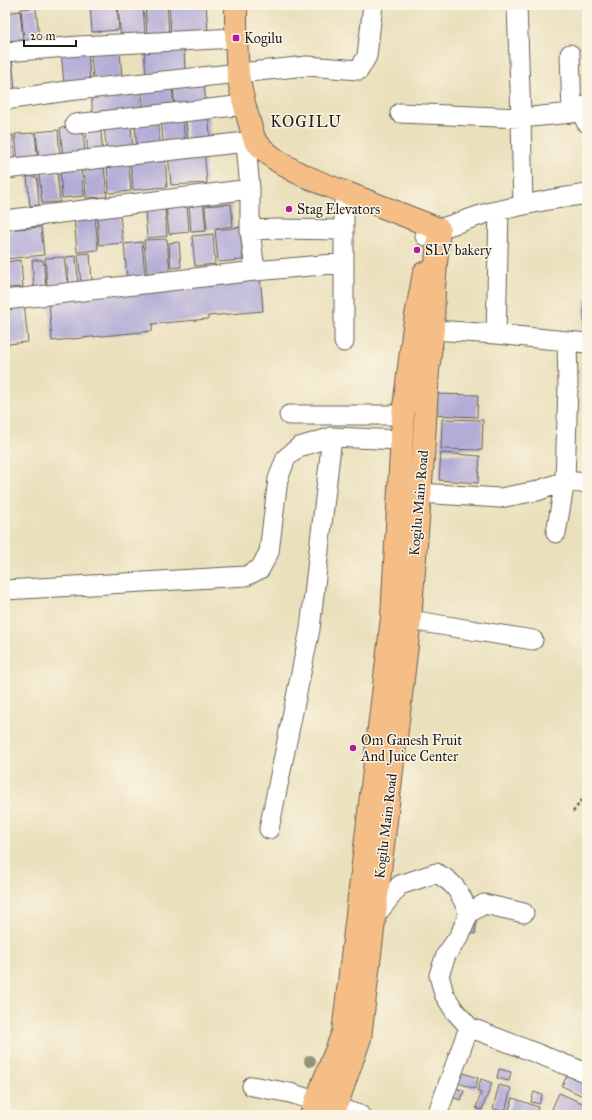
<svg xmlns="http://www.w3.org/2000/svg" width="592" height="1120" font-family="'IM FELL Great Primer',serif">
  <rect width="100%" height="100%" fill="#fcf5e5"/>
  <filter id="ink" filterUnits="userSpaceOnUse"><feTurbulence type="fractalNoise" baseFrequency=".025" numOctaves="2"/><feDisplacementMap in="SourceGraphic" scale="8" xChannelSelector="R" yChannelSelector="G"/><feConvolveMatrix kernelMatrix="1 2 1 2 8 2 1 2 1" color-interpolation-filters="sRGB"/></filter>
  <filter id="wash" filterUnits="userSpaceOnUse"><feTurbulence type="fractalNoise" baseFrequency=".012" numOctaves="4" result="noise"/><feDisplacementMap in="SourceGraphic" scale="16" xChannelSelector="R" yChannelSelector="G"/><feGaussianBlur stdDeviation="0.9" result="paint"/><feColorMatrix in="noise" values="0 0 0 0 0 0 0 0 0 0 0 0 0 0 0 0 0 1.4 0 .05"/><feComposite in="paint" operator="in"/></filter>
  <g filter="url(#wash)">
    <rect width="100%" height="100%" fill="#eae0bc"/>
    <g id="blocks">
      <path fill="#b2acd7" d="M 90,5 L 117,5 L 119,30 L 92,32 Z
        M 143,5 L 145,37 L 121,39 L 118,6 Z
        M 145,5 L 167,5 L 169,35 L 147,37 Z
        M 169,5 L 206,5 L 208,32 L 171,35 Z
        M 36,8 L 39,39 L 24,41 L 21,9 Z
        M 20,11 L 23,40 L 5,41 L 5,13 Z
        M 88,48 L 90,81 L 64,84 L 61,50 Z
        M 184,48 L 185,71 L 146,74 L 144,50 Z
        M 120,51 L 122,78 L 93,80 L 91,53 Z
        M 5,59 L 12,59 L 15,91 L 5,92 Z
        M 204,82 L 206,107 L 175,109 L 173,85 Z
        M 172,85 L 174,111 L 144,113 L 141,87 Z
        M 139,88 L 141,115 L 93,119 L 91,92 Z
        M 208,113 L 211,143 L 188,145 L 185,114 Z
        M 183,119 L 185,147 L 164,149 L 161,120 Z
        M 158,123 L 160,149 L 137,151 L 135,125 Z
        M 131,125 L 133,151 L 107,154 L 104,127 Z
        M 83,126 L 85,156 L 63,158 L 60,128 Z
        M 58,130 L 60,159 L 39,160 L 36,132 Z
        M 101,131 L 103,154 L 88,155 L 86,132 Z
        M 35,133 L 38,163 L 18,165 L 15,134 Z
        M 13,135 L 15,167 L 5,167 L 5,136 Z
        M 204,150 L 207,183 L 171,185 L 168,154 Z
        M 165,156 L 167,187 L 133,190 L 130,159 Z
        M 128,162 L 131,191 L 109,193 L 107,163 Z
        M 81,166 L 84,196 L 62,198 L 60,168 Z
        M 104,166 L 107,197 L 86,198 L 84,167 Z
        M 57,172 L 60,202 L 42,203 L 39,174 Z
        M 27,177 L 37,177 L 39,205 L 30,206 Z
        M 203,201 L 206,231 L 191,232 L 189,203 Z
        M 187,203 L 189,232 L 169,234 L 166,205 Z
        M 231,204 L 233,226 L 207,229 L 205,206 Z
        M 165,209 L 167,236 L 147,238 L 145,211 Z
        M 120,215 L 123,243 L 99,245 L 97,217 Z
        M 95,216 L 98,250 L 77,252 L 74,217 Z
        M 41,227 L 44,255 L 5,259 L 5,230 Z
        M 240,227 L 243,260 L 218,262 L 215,230 Z
        M 213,234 L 215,264 L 195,266 L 192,236 Z
        M 167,239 L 170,273 L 147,275 L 144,240 Z
        M 142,242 L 145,275 L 127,277 L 124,244 Z
        M 179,242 L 181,267 L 171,268 L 169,243 Z
        M 90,253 L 92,282 L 81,283 L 78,254 Z
        M 76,256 L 78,283 L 69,284 L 66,257 Z
        M 64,257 L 67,284 L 47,286 L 45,258 Z
        M 21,260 L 23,287 L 5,288 L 5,262 Z
        M 32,260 L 43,260 L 46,287 L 34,287 Z
        M 260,275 L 263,311 L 208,316 L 208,319 L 152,324 L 152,331 L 52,341 L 49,303 Z
        M 584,300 L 587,300 L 587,329 L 584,329 Z
        M 24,302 L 28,342 L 8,344 L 5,308 Z
        M 433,394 L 478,395 L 477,417 L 432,415 Z
        M 442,419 L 483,420 L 482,450 L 441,449 Z
        M 441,453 L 480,456 L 478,483 L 439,480 Z
        M 468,920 L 477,921 L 475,934 L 466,933 Z
        M 499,1069 L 511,1072 L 509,1081 L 497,1078 Z
        M 570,1069 L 587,1077 L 587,1098 L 562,1086 Z
        M 463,1073 L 478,1078 L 475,1089 L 459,1083 Z
        M 481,1079 L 492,1083 L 482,1110 L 476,1108 L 481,1093 L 477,1091 Z
        M 499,1085 L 511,1088 L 505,1112 L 493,1109 Z
        M 456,1088 L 464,1091 L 461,1100 L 454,1098 Z
        M 534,1092 L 542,1095 L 539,1104 L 531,1102 Z
        M 559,1093 L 587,1105 L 587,1115 L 566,1115 L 552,1109 Z
        M 513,1098 L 538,1107 L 536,1115 L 507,1115 Z"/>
    </g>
  </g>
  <g filter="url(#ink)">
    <use href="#blocks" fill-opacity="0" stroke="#646154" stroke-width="1"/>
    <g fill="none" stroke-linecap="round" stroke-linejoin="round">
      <g stroke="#646154" stroke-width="21">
        <path id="minor" d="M 517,5 L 521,118 L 572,113 L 587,105
          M 5,52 L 79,46 L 236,38
          M 570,54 L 572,113
          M 5,100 L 67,91 L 307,66 L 359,70 L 367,56 L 373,5
          M 580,109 L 586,122 L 587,123
          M 400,113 L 521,118 L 523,205
          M 75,124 L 244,105
          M 5,169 L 255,141
          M 5,220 L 250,189
          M 250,230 L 277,229 L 344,230
          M 425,236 L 439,229 L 487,213 L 548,200 L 587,194
          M 255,271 L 250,230 L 250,189 L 247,155 L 259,146
          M 5,300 L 255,271 L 344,263
          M 433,330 L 496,334 L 567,341 L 568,385 L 565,481 L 587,483
          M 496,334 L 499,211
          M 567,341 L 587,343
          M 344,342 L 344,201
          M 289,415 L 403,415
          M 419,493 L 500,498 L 537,491 L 565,481
          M 556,533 L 565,481
          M 5,590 L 246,576 L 260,569 L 269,552 L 278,479 L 286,458 L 299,447 L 332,437
          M 410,620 L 533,640
          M 269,829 L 310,629 L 332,437 L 402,440
          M 375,916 L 400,885 L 436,873 C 456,883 460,893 469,913
          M 469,1027 L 454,1010 L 444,994 L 439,975 L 446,955 L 460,935 L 469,913 L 484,904 L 524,913
          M 252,1086 L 290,1093 L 360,1115
          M 437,1115 L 469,1027 L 587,1073"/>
      </g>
      <g stroke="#646154" stroke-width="24">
        <path id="major" d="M 236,5 C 236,28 236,50 238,73 C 241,96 248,119 255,141 C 280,169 313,180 347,193 C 377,205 408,217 439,229 L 434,287 L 433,330 L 428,370 L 423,457 L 410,620 L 360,1038 L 333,1115
          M 311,1115 L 316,1101 L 343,1033 L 392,618 L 403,415 L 414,327 L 424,273"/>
      </g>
      <path stroke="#646154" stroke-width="2.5" stroke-dasharray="3 3" stroke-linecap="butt" d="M 573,812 L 587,793"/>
      <use href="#minor" stroke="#fff" stroke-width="19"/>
      <use href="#major" stroke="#f6be87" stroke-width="22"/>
    </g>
    <circle fill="#939473" cx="310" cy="1061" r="6"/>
  </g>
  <g fill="#b5179e" stroke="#fcf5e5" stroke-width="1.5">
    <rect x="232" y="34" width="8" height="8" rx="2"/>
    <circle cx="289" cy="209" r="4"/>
    <circle cx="417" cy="250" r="4"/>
    <circle cx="353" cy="748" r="4"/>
  </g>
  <g text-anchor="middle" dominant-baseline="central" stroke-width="3" stroke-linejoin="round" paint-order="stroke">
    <g font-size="14" fill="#1c1c1c" stroke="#fcf5e5" text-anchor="start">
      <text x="244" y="38">Kogilu</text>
      <text x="297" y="209">Stag Elevators</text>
      <text x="425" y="250">SLV bakery</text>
      <text x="361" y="740">Om Ganesh Fruit<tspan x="361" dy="16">And Juice Center</tspan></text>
    </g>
    <g font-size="14" fill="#1c1c1c" stroke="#fcf5e5">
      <text transform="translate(419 503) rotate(-85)">Kogilu Main Road</text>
      <text transform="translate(386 826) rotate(-83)">Kogilu Main Road</text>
    </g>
    <g font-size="16" letter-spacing="1" fill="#1c1c1c" stroke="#fcf5e5">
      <text x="306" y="121">KOGILU</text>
    </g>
  </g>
  <rect width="592" height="1120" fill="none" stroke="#fcf5e5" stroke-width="20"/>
  <path d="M24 40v6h52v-6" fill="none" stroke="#1c1c1c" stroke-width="2"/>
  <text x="30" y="40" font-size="12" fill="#1c1c1c" stroke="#fcf5e5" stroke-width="3" paint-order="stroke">20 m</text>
</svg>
